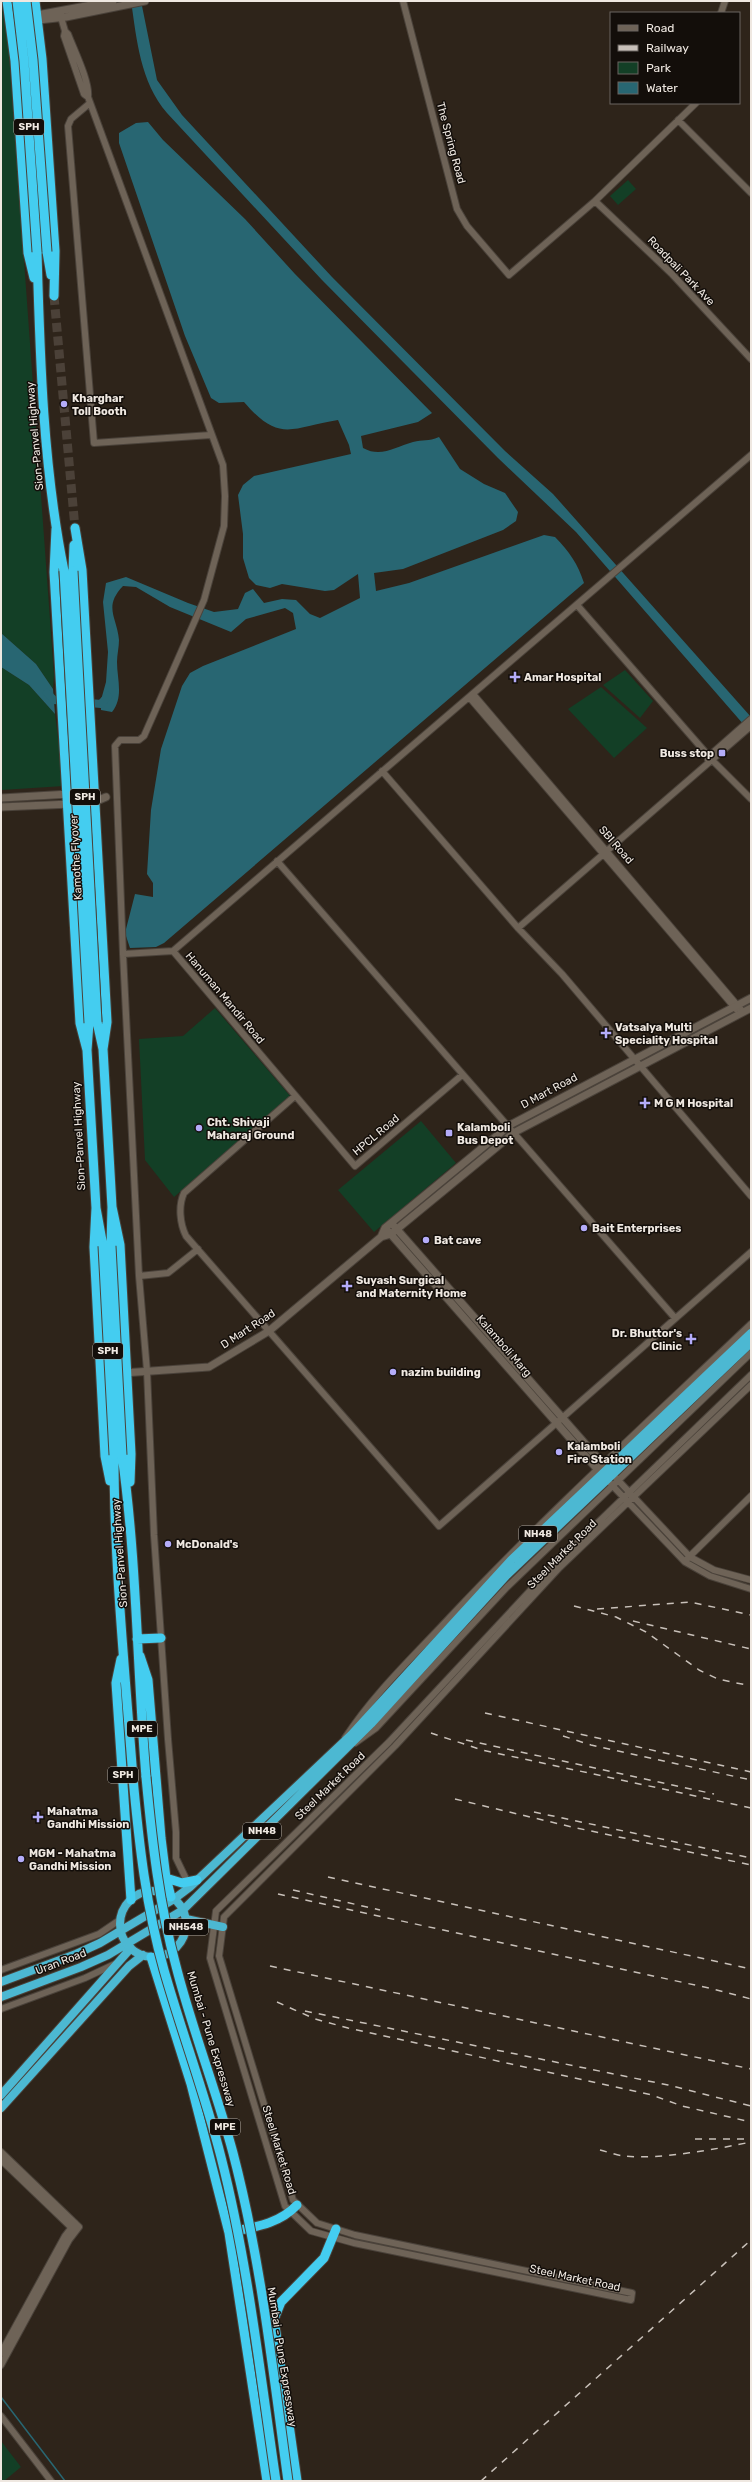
<svg xmlns="http://www.w3.org/2000/svg" width="752" height="2482" font-family="Rubik,sans-serif">
  <rect width="100%" height="100%" fill="#2e241a"/>
  <path fill="#133f26" d="M 1,1 L 9,53 L 54,675 L 53,689 L 36,664 L 1,633 Z
    M 628,180 L 636,189 L 618,205 L 610,196 Z
    M 1,667 L 29,685 L 55,714 L 64,786 L 1,790 Z
    M 625,670 L 653,701 L 640,718 L 603,685 Z
    M 601,687 L 647,728 L 614,758 L 568,709 Z
    M 215,1008 L 291,1097 L 174,1197 L 145,1160 L 139,1039 L 183,1036 Z
    M 421,1121 L 456,1163 L 374,1232 L 338,1190 Z
    M 1,2441 L 21,2467 L 4,2481 L 1,2481 Z"/>
  <path fill="#286672" d="M 131,1 L 141,1 L 157,80 L 182,115 L 332,277 L 505,451 L 553,494 L 751,717 L 751,733 L 576,532 L 498,458 L 322,280 L 167,113 C 140,81 137,41 131,1 Z
    M 148,122 L 163,140 L 245,219 L 295,274 L 432,413 L 418,422 L 361,436 L 363,448 C 381,458 395,447 413,442 C 423,439 428,442 439,437 L 460,469 L 484,484 L 505,493 L 518,512 L 516,521 L 503,530 L 403,569 L 374,573 L 376,591 L 409,583 L 544,535 L 555,537 C 569,551 578,564 584,583 L 164,943 L 156,947 L 130,948 L 125,933 L 135,894 L 153,897 L 153,883 L 147,874 L 151,810 L 161,749 L 182,686 L 190,673 L 203,666 L 296,629 L 293,613 L 285,608 L 246,619 L 231,632 L 170,607 L 136,587 L 123,586 C 103,607 117,617 119,640 C 119,647 117,655 117,662 C 117,679 124,697 112,712 L 101,710 L 101,700 L 106,682 L 108,652 L 103,602 L 106,583 L 126,577 L 188,603 L 214,612 L 238,609 L 245,593 L 253,589 L 264,603 L 282,599 L 296,600 L 310,614 L 320,618 L 360,598 L 358,574 L 334,590 L 325,591 L 282,584 L 270,588 L 256,585 L 249,578 L 243,558 L 243,534 L 238,495 L 243,485 L 254,476 L 351,454 L 349,445 L 338,420 C 292,427 280,444 244,402 L 219,403 L 211,398 L 185,336 L 119,143 L 119,133 L 136,123 Z
    M 1,633 L 36,664 L 53,689 L 55,714 L 29,685 L 1,667 Z"/>
  <g fill="none" stroke-linecap="round" stroke-linejoin="round">
    <path stroke="#286672" stroke-width="1.5" d="M 1,2397 L 65,2481"/>
    <path stroke="#286672" stroke-width="8" d="M 47,693 L 54,700 L 101,704 L 108,696"/>
    <path stroke="#4b4138" stroke-width="9" stroke-dasharray="9 4.5" stroke-linecap="butt" d="M 54,296 L 75,528"/>
    <g stroke="#4a423a" stroke-width="8">
      <path id="tertiary" d="M 403,1 L 457,209 L 467,226 L 509,275 L 595,201 L 696,103
        M 721,13 L 725,1
        M 60,14 L 65,31 L 64,36 L 84,94 L 88,97 C 90,82 74,50 68,34 L 65,31
        M 88,97 L 223,465 L 225,496 L 224,526 L 204,600 L 144,736 L 139,740 L 120,740 L 115,746 L 123,954 L 139,1276 L 147,1371 L 154,1535 L 168,1739 L 176,1832 L 176,1858 L 188,1883
        M 90,103 L 71,119 L 68,126 L 94,443 L 211,435
        M 678,120 L 751,193
        M 595,201 L 671,273 L 751,359
        M 577,605 L 713,761 L 751,799
        M 473,694 L 743,1012
        M 469,697 L 736,1009
        M 708,760 L 709,756 L 751,719
        M 382,771 L 518,928 L 562,974 L 751,1196
        M 277,861 L 675,1318
        M 518,928 L 751,726
        M 173,951 L 751,455
        M 173,951 L 355,1166 L 462,1075
        M 123,954 L 173,951
        M 295,1096 L 184,1193 C 178,1206 180,1224 186,1236 L 439,1526 L 751,1252
        M 139,1276 L 168,1273 L 198,1249
        M 751,1375 L 556,1563 L 389,1742 L 216,1911 L 210,1958 L 285,2206 L 311,2231 L 354,2243 L 631,2300 L 632,2293 L 355,2235 L 317,2223 L 293,2200 L 219,1956 L 224,1917 L 395,1746 L 560,1567 L 751,1385
        M 616,1478 L 690,1557 L 714,1570 L 751,1580
        M 610,1483 L 685,1562 L 710,1576 L 751,1589
        M 687,1559 L 751,1496
        M 345,1738 C 375,1692 415,1655 452,1615 C 547,1514 650,1420 751,1324
        M 355,1743 L 376,1728 L 507,1587 L 751,1353
        M 1,1970 L 99,1934 L 121,1919
        M 1,2009 L 85,1978 L 117,1963
        M 1,2152 L 79,2227 L 69,2240 L 1,2365
        M 1,2160 L 73,2229
        M 1,2353 L 65,2236 L 75,2223
        M 1,2416 L 51,2481"/>
    </g>
    <g stroke="#4a423a" stroke-width="9">
      <path id="secondary" d="M 10,17 L 37,15 L 113,1
        M 11,23 L 66,17 L 145,1
        M 1,798 L 70,794
        M 92,803 L 106,797
        M 1,807 L 71,804
        M 394,1226 L 610,1472
        M 388,1231 L 605,1478
        M 381,1237 L 385,1228 L 510,1125 L 751,998
        M 123,1373 L 209,1367 L 269,1331 L 381,1237 L 391,1234 L 515,1132 L 751,1008"/>
    </g>
    <g stroke="#4a423a" stroke-width="10">
      <path id="trunk" d="M120 1924a33 33 0 1 1 66 0a33 33 0 1 1-66 0Z
        M 186,1919 L 223,1927
        M 1,1982 L 76,1954 L 100,1943 L 174,1899 L 190,1887 L 351,1735 L 511,1560 L 751,1333
        M 1,1997 L 81,1967 L 108,1955 L 183,1910 L 371,1724 L 507,1575 L 751,1343
        M 1,2095 L 131,1948
        M 1,2108 L 129,1966 L 143,1955"/>
    </g>
    <g stroke="#4a423a" stroke-width="11">
      <path id="motorway" d="M 7,1 L 15,61 L 28,253 L 34,278
        M 35,1 L 42,59 L 55,251 L 54,296
        M 37,252 C 40,359 43,467 64,571
        M 47,252 L 51,275
        M 75,528 L 82,570 L 107,1022 L 103,1049
        M 56,529 L 54,572 L 80,1023 L 87,1050
        M 73,571 L 74,545
        M 97,1022 L 103,1049 L 112,1207 L 111,1246
        M 89,1023 L 87,1050 L 96,1208 L 103,1246
        M 112,1207 L 120,1245 L 131,1454 L 130,1482
        M 96,1208 L 94,1247 L 105,1456 L 110,1481
        M 114,1455 C 114,1563 125,1671 133,1778
        M 122,1455 C 137,1561 137,1670 146,1777
        M 137,1639 L 161,1638
        M 140,1656 L 148,1680 L 161,1838 L 166,1878 L 171,1897
        M 121,1659 L 116,1683 L 131,1900
        M 166,1878 L 182,1883 L 197,1880
        M 151,1957 L 191,2084 L 229,2233 L 267,2481
        M 230,2232 C 255,2227 279,2224 297,2205
        M 297,2481 L 274,2319 L 281,2302 L 324,2258 L 336,2229"/>
    </g>
    <use href="#tertiary" stroke="#6e6357" stroke-width="6"/>
    <use href="#secondary" stroke="#6e6357" stroke-width="7"/>
    <use href="#trunk" stroke="#4cb8d2" stroke-width="8"/>
    <use href="#motorway" stroke="#44cdf0" stroke-width="9"/>
    <path stroke="#c8c0b9" stroke-width="1.5" stroke-dasharray="7 7" stroke-linecap="butt" d="M 574,1606 L 616,1617 L 646,1632 L 699,1670 L 718,1679 L 751,1686
      M 597,1609 L 690,1602 L 751,1615
      M 633,1621 L 751,1649
      M 485,1713 L 751,1772
      M 431,1733 L 482,1750 L 751,1808
      M 563,1736 L 591,1745 L 751,1780
      M 466,1740 L 714,1794
      M 455,1799 L 572,1827 L 751,1865
      M 534,1812 L 751,1858
      M 328,1877 L 751,1969
      M 293,1890 L 380,1910
      M 278,1894 L 713,1989 L 751,1999
      M 270,1966 L 751,2069
      M 277,2002 L 315,2019 L 348,2028 L 652,2095 L 682,2106 L 751,2122
      M 305,2011 L 668,2085 L 751,2106
      M 695,2139 L 745,2139
      M 600,2150 C 608,2152 616,2155 624,2156 C 658,2160 717,2149 751,2142
      M 481,2481 L 751,2240"/>
    <g stroke="#4a423a" stroke-width="11" stroke-linecap="butt">
      <path id="motorway-bridge" d="M 17,1 L 24,61 L 37,252
        M 26,1 L 33,60 L 47,252
        M 64,571 L 89,1023
        M 73,571 L 97,1022
        M 103,1246 L 114,1455
        M 111,1246 L 122,1455
        M 146,1777 C 152,1841 159,1904 176,1966 C 192,2029 216,2090 233,2153 C 261,2260 273,2372 288,2481
        M 133,1778 C 139,1843 146,1907 164,1970 C 182,2033 205,2094 221,2157 C 248,2263 260,2373 276,2481"/>
    </g>
    <use href="#motorway-bridge" stroke="#44cdf0" stroke-width="9"/>
  </g>
  <g fill="#b4acf9" stroke="#130e0a" stroke-width="1.5">
    <circle cx="64" cy="404" r="4"/>
    <path d="M513 671h4v4h4v4h-4v4h-4v-4h-4v-4h4z"/>
    <rect x="718" y="749" width="8" height="8" rx="2"/>
    <path d="M604 1027h4v4h4v4h-4v4h-4v-4h-4v-4h4z"/>
    <path d="M643 1097h4v4h4v4h-4v4h-4v-4h-4v-4h4z"/>
    <circle cx="199" cy="1128" r="4"/>
    <rect x="445" y="1129" width="8" height="8" rx="2"/>
    <circle cx="584" cy="1228" r="4"/>
    <circle cx="426" cy="1240" r="4"/>
    <path d="M345 1280h4v4h4v4h-4v4h-4v-4h-4v-4h4z"/>
    <path d="M689 1333h4v4h4v4h-4v4h-4v-4h-4v-4h4z"/>
    <circle cx="393" cy="1372" r="4"/>
    <circle cx="559" cy="1452" r="4"/>
    <circle cx="168" cy="1544" r="4"/>
    <path d="M36 1811h4v4h4v4h-4v4h-4v-4h-4v-4h4z"/>
    <circle cx="21" cy="1859" r="4"/>
  </g>
  <g text-anchor="middle" dominant-baseline="central" stroke-width="3" stroke-linejoin="round" paint-order="stroke">
    <g fill="#130e0a" stroke="#ada7a0" stroke-width="1">
      <rect x="14" y="119" width="30" height="16" rx="3"/>
      <rect x="70" y="789" width="30" height="16" rx="3"/>
      <rect x="93" y="1343" width="30" height="16" rx="3"/>
      <rect x="519" y="1526" width="38" height="16" rx="3"/>
      <rect x="127" y="1721" width="30" height="16" rx="3"/>
      <rect x="108" y="1767" width="30" height="16" rx="3"/>
      <rect x="243" y="1823" width="38" height="16" rx="3"/>
      <rect x="164" y="1919" width="44" height="16" rx="3"/>
      <rect x="210" y="2119" width="30" height="16" rx="3"/>
    </g>
    <g font-size="10" font-weight="bold" fill="#efe8e1">
      <text x="29" y="127">SPH</text>
      <text x="85" y="797">SPH</text>
      <text x="108" y="1351">SPH</text>
      <text x="538" y="1534">NH48</text>
      <text x="142" y="1729">MPE</text>
      <text x="123" y="1775">SPH</text>
      <text x="262" y="1831">NH48</text>
      <text x="186" y="1927">NH548</text>
      <text x="225" y="2127">MPE</text>
    </g>
    <g font-size="11" fill="#efe8e1" stroke="#130e0a">
      <text transform="translate(451 143) rotate(75)">The Spring Road</text>
      <text transform="translate(681 271) rotate(46)">Roadpali Park Ave</text>
      <text transform="translate(35 436) rotate(-95)">Sion-Panvel Highway</text>
      <text transform="translate(616 845) rotate(49)">SBI Road</text>
      <text transform="translate(76 857) rotate(-93)">Kamothe Flyover</text>
      <text transform="translate(225 998) rotate(50)">Hanuman Mandir Road</text>
      <text transform="translate(549 1091) rotate(-28)">D Mart Road</text>
      <text transform="translate(376 1135) rotate(-40)">HPCL Road</text>
      <text transform="translate(79 1136) rotate(-93)">Sion-Panvel Highway</text>
      <text transform="translate(248 1329) rotate(-33)">D Mart Road</text>
      <text transform="translate(504 1346) rotate(49)">Kalamboli Marg</text>
      <text transform="translate(120 1553) rotate(-94)">Sion-Panvel Highway</text>
      <text transform="translate(562 1554) rotate(-45)">Steel Market Road</text>
      <text transform="translate(330 1786) rotate(-44)">Steel Market Road</text>
      <text transform="translate(61 1962) rotate(-21)">Uran Road</text>
      <text transform="translate(211 2039) rotate(73)">Mumbai - Pune Expressway</text>
      <text transform="translate(279 2150) rotate(73)">Steel Market Road</text>
      <text transform="translate(575 2278) rotate(12)">Steel Market Road</text>
      <text transform="translate(282 2357) rotate(81)">Mumbai - Pune Expressway</text>
    </g>
    <g font-size="11" font-weight="bold" fill="#efe8e1" stroke="#130e0a" text-anchor="start">
      <text x="72" y="398">Kharghar<tspan x="72" dy="13">Toll Booth</tspan></text>
      <text x="524" y="677">Amar Hospital</text>
      <text x="714" y="753" text-anchor="end">Buss stop</text>
      <text x="615" y="1027">Vatsalya Multi<tspan x="615" dy="13">Speciality Hospital</tspan></text>
      <text x="654" y="1103">M G M Hospital</text>
      <text x="207" y="1122">Cht. Shivaji<tspan x="207" dy="13">Maharaj Ground</tspan></text>
      <text x="457" y="1127">Kalamboli<tspan x="457" dy="13">Bus Depot</tspan></text>
      <text x="592" y="1228">Bait Enterprises</text>
      <text x="434" y="1240">Bat cave</text>
      <text x="356" y="1280">Suyash Surgical<tspan x="356" dy="13">and Maternity Home</tspan></text>
      <text x="682" y="1333" text-anchor="end">Dr. Bhuttor's<tspan x="682" dy="13">Clinic</tspan></text>
      <text x="401" y="1372">nazim building</text>
      <text x="567" y="1446">Kalamboli<tspan x="567" dy="13">Fire Station</tspan></text>
      <text x="176" y="1544">McDonald's</text>
      <text x="47" y="1811">Mahatma<tspan x="47" dy="13">Gandhi Mission</tspan></text>
      <text x="29" y="1853">MGM - Mahatma<tspan x="29" dy="13">Gandhi Mission</tspan></text>
    </g>
  </g>
  <rect width="752" height="2482" fill="none" stroke="#efe8e1" stroke-width="4"/>
  <rect x="610" y="12" width="130" height="92" fill="#130e0a" stroke="#6b6560"/>
  <rect x="618" y="25" width="20" height="6" fill="#6e6357" stroke="#6b6560"/>
  <text x="646" y="32" font-size="12" fill="#efe8e1">Road</text>
  <rect x="618" y="45" width="20" height="6" fill="#c8c0b9" stroke="#6b6560"/>
  <text x="646" y="52" font-size="12" fill="#efe8e1">Railway</text>
  <rect x="618" y="62" width="20" height="12" fill="#133f26" stroke="#6b6560"/>
  <text x="646" y="72" font-size="12" fill="#efe8e1">Park</text>
  <rect x="618" y="82" width="20" height="12" fill="#286672" stroke="#6b6560"/>
  <text x="646" y="92" font-size="12" fill="#efe8e1">Water</text>
</svg>
